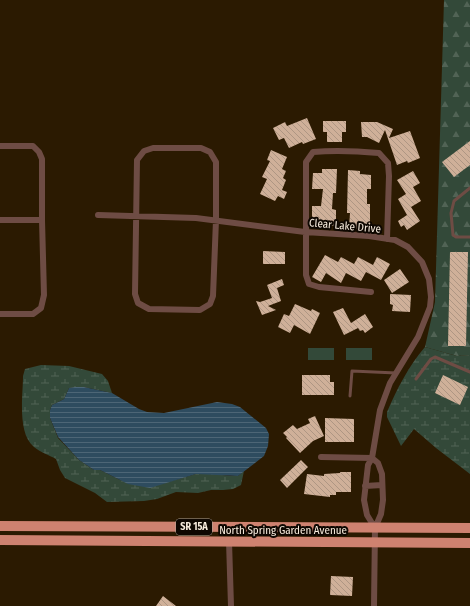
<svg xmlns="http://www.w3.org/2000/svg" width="470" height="606" font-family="'Fira Sans Condensed',sans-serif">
  <defs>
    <pattern id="forest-firs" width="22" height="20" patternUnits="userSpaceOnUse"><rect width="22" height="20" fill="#334939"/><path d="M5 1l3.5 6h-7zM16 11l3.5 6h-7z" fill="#516355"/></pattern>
    <pattern id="wetland-marsh" width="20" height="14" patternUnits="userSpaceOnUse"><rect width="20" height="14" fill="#334939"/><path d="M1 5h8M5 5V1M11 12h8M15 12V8" fill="none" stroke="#516355"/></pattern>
    <pattern id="water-rules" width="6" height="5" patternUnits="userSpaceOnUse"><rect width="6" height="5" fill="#2e4c5f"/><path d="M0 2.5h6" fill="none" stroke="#4d6676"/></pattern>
    <pattern id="building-back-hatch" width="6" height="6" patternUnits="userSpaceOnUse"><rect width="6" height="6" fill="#cfb099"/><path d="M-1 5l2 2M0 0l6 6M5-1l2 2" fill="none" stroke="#ae9683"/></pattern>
  </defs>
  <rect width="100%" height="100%" fill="#2b1a01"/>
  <path fill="url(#forest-firs)" d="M 444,0 L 470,0 L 470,355 L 457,356 L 425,347 L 435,302 Z"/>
  <path fill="url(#wetland-marsh)" d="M 425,347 L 457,356 L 470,355 L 470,474 L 436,448 L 414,429 L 401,446 L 387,417 L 387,412 C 397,389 408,367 425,347 Z
    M 41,365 L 69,366 L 102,374 L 108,381 L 112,393 L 84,387 L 69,388 L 64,399 L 52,405 L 50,410 L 50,418 L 58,438 L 79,460 L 94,470 L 100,470 L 120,480 L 150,487 L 196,474 L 213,474 L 231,476 L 238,476 L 244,471 L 241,485 L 233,489 L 223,490 L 211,490 L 198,493 L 176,492 L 157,499 L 144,501 L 107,502 L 95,493 L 65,478 L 60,470 L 56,459 C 49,455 40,452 34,447 C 17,433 23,396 23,376 L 25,369 Z"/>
  <path fill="#334939" d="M 308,348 L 334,348 L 334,360 L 308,360 Z
    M 346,348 L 372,348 L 372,360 L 346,360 Z"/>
  <path fill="url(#water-rules)" d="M 75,387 L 84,387 L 112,393 L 139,409 L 147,412 L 164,413 L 217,402 L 232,404 L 240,407 L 266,428 L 269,434 L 268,446 L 264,456 L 238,476 L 196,474 L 150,488 L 128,484 L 100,470 L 94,470 L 79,460 L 58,437 L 50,418 L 50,410 L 52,405 L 64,399 L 69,388 Z"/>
  <path fill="url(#building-back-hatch)" d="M 307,118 L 316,139 L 303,144 L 302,142 L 289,148 L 284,138 L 279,140 L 273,128 L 285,122 L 287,126 Z
    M 323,121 L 346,121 L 346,132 L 342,132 L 342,142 L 327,142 L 327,132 L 323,132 Z
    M 361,122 L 377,122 L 393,129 L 389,138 L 410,131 L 420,158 L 408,163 L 407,161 L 397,165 L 385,130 L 379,143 L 367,137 L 362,137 Z
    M 470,141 L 470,165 L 454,177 L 442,162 Z
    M 271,150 L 287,157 L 282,169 L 286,171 L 283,178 L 286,180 L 282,190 L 287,192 L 284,199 L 278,196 L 275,201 L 260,194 L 267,179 L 262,177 L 270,161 L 267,160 Z
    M 322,169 L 337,169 L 336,193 L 333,193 L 332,209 L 336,210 L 336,226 L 322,225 L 322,222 L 312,221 L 312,206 L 321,206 L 323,189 L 312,189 L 313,173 L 322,173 Z
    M 348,170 L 360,171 L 360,174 L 371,175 L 371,189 L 367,189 L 367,204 L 370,204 L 370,230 L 349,228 L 350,213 L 347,213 Z
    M 413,171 L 420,183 L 413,187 L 421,201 L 411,207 L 420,221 L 407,230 L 404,225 L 401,227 L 398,221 L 407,215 L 398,199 L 406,194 L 397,180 Z
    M 263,251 L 285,252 L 285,264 L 263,264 Z
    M 450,252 L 468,252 L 466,346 L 448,346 Z
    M 325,255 L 338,262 L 341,257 L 354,264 L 358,257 L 373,265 L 377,257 L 390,264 L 381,280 L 366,272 L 361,281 L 346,273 L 341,283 L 326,273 L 321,282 L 312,277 Z
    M 400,269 L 409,282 L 392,293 L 384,280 Z
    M 282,279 L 284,285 L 277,288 L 281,301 L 268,306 L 276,310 L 262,315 L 256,301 L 260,302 L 272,298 L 267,285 Z
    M 390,294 L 411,295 L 410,312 L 392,311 L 393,305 L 390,304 Z
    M 295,304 L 311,311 L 312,309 L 320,313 L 310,334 L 294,325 L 290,333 L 278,327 L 284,314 L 289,316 Z
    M 343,308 L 351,323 L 365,314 L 373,327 L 365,333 L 363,330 L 360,331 L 358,328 L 344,335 L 333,312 Z
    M 302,375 L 330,375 L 330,382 L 334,382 L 334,395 L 302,395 Z
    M 443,375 L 468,387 L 460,405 L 435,393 Z
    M 315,416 L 324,436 L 313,441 L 300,453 L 286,438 L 287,437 L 283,433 L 293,425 L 297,429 L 310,423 L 308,419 Z
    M 325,418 L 354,419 L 354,442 L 325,442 Z
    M 301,460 L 308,467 L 287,488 L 280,480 Z
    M 340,472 L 351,472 L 351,492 L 336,492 L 336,495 L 330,495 L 330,497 L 304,494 L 307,474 L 324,476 L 324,474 L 340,473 Z
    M 331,576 L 353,577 L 352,596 L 330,595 Z
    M 163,596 L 176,606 L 156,606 Z"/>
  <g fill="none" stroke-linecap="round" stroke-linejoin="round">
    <path stroke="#6e4c44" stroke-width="3" d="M 470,188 L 454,201 L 451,213 L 453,235 L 456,237 L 470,237
      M 416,379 L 431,359 L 435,357 L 470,372
      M 350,396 L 352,371 L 396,373"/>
    <path stroke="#6e4c44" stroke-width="6" d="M 0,146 L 33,146 L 39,152 L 42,159 L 42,220 L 0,220
      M 153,148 L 201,148 L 210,152 L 216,162 L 216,220 L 213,296 L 210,304 L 200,310 L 149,309 L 138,303 L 135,294 L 137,160 L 144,151 Z
      M 98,215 L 196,218 L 305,232 L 369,236 L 395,240 L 408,247 L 422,262 L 429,279 L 431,297 L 430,307 L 418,337 L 390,383 L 380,410 L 372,458 L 368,465 L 364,500 L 367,515 L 375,528
      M 371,292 L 319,287 L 309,284 L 306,275 L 306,162 L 313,152 C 335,150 357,151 379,153 L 388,163 L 389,176 L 387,239
      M 0,314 L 33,314 L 41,308 L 44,295 L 42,220
      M 321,457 L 372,458
      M 372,458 L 378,463 L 382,474 L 383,500 L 381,514 L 375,528 L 374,606
      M 365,486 L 382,485
      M 229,541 L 231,606"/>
    <path stroke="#ce8270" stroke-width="10" d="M 0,526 L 470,528
      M 0,540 L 470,543"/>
  </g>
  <g text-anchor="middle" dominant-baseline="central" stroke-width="4" stroke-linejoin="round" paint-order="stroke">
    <rect fill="#0e0701" stroke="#b2a79b" stroke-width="1" x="176" y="519" width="36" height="16" rx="3"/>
    <g font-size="10" font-weight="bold" fill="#f8ecdd">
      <text x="194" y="527">SR 15A</text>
    </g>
    <g font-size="11" fill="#f8ecdd" stroke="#0e0701">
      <text transform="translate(345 226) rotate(5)">Clear Lake Drive</text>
      <text x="283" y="530">North Spring Garden Avenue</text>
    </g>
  </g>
</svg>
